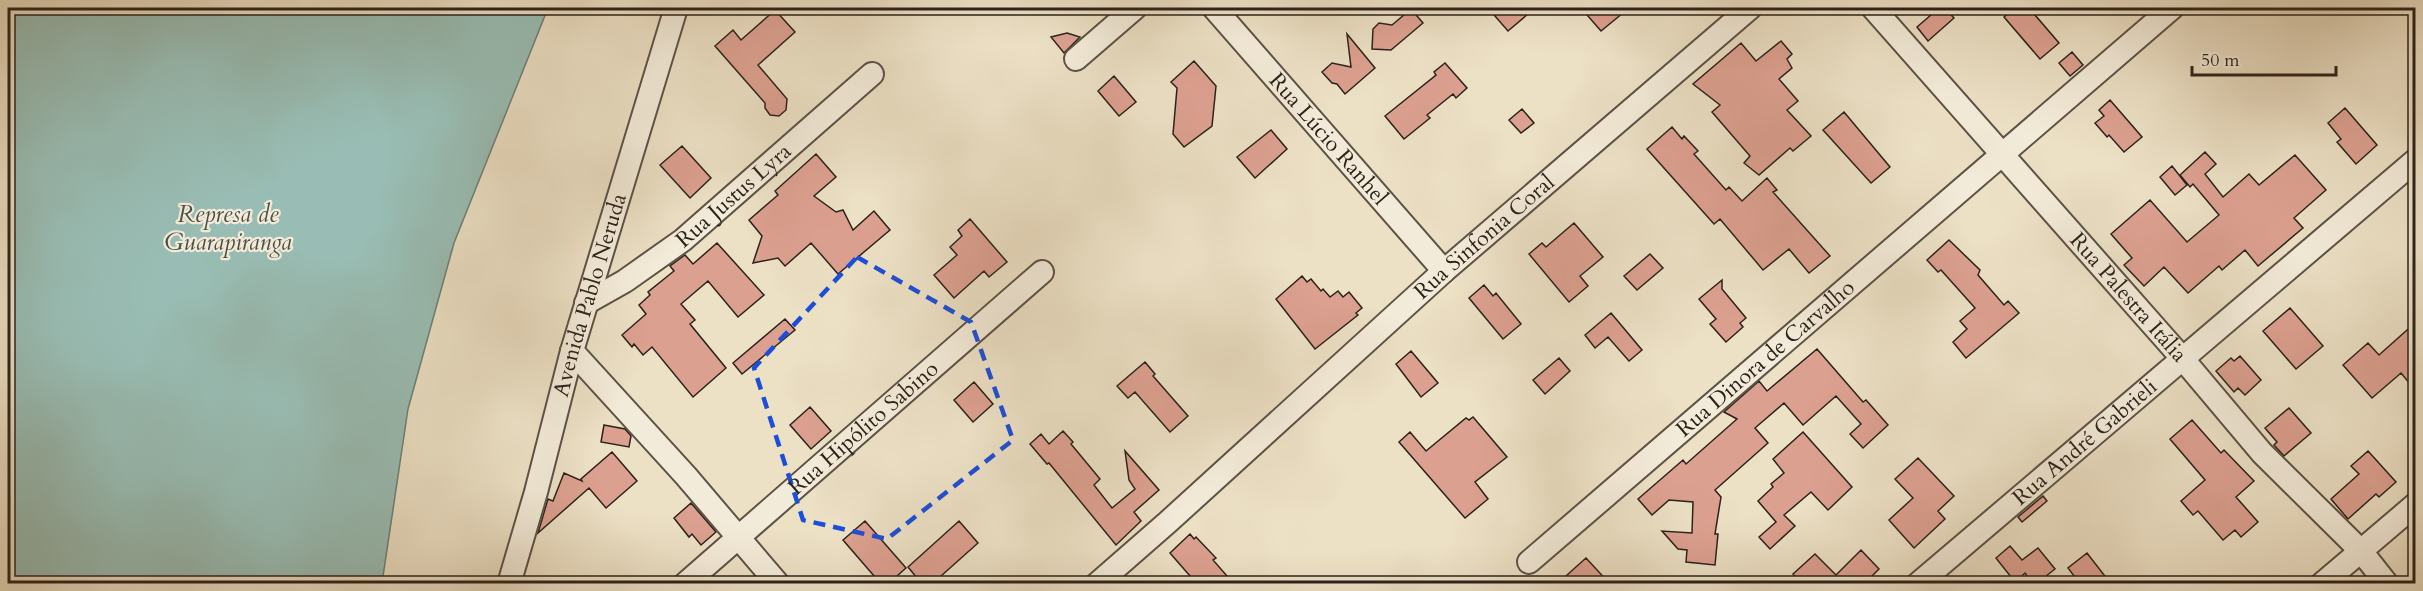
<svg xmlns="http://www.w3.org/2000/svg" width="2423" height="591" font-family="Cardo,serif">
  <rect width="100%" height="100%" fill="#ece0c5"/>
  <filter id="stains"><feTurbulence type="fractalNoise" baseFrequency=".00333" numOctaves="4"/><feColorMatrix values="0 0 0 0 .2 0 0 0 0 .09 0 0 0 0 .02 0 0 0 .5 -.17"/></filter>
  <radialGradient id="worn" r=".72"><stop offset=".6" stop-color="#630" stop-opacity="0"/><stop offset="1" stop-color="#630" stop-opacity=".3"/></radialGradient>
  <path fill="#99bdb4" stroke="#6d7f77" stroke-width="1.5" d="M 8,8 L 548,8 L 454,243 L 408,409 L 382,583 L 8,583 Z"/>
  <path fill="#dca090" stroke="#2c221b" stroke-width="1.5" d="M 1488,8 L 1535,8 L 1508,31 Z
    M 1581,8 L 1629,8 L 1601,31 Z
    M 1939,8 L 1945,8 L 1954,18 L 1928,41 L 1917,27 Z
    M 2015,8 L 2029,8 L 2059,43 L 2040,59 L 2004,17 Z
    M 1411,9 L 1423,23 L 1391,50 L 1372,49 L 1373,29 L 1379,23 L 1392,25 Z
    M 775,10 L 795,32 L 758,65 L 787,99 L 786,110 L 779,116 L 770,115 L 765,108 L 765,103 L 715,46 L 733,30 L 741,40 Z
    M 1067,33 L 1080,37 L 1064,53 L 1051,37 Z
    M 1347,34 L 1375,68 L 1345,94 L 1337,84 L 1332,83 L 1322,72 L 1332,63 L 1351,67 Z
    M 1781,41 L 1792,54 L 1787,59 L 1792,68 L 1779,79 L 1798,101 L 1787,110 L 1811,136 L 1793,151 L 1790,148 L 1759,175 L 1744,163 L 1750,156 L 1712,112 L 1720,105 L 1693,84 L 1741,43 L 1756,61 Z
    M 2072,52 L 2083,65 L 2070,76 L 2059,63 Z
    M 1194,61 L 1216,86 L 1212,126 L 1184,147 L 1173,134 L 1177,88 L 1171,82 Z
    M 1445,63 L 1467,88 L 1456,98 L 1453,94 L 1427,115 L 1430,118 L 1404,139 L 1385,116 L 1436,75 L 1434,72 Z
    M 1114,76 L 1136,102 L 1119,116 L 1098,91 Z
    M 2110,100 L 2142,137 L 2124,152 L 2109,135 L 2107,137 L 2095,123 L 2104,116 L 2099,110 Z
    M 2345,108 L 2377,145 L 2356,164 L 2337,142 L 2341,139 L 2328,123 Z
    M 1522,109 L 1534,123 L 1521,133 L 1509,120 Z
    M 1844,112 L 1890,167 L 1871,183 L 1823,130 Z
    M 1672,127 L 1682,139 L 1684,136 L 1698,151 L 1694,154 L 1726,190 L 1729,187 L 1742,201 L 1767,178 L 1777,190 L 1773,192 L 1830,256 L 1809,273 L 1789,249 L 1763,270 L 1720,219 L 1714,224 L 1647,149 Z
    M 1271,130 L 1287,149 L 1255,178 L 1237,157 Z
    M 682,146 L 711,178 L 690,198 L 660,165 Z
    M 2205,152 L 2216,164 L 2205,174 L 2223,197 L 2249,174 L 2259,185 L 2295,155 L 2326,190 L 2294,218 L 2303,228 L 2258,266 L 2245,250 L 2222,270 L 2219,266 L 2188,293 L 2164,267 L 2144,286 L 2124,265 L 2132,258 L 2111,234 L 2150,200 L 2187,242 L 2219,215 L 2193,184 L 2190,187 L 2180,175 Z
    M 816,154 L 836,177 L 814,196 L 836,212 L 843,210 L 853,230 L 874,211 L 890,230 L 838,274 L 811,243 L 785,266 L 778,258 L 753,263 L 762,236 L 749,220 L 778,195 L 775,191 Z
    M 2172,166 L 2187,185 L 2175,195 L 2160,177 Z
    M 970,219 L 1007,262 L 989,277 L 984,271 L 954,298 L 934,275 L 957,255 L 950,247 L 962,236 L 958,230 Z
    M 1574,223 L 1603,257 L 1580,276 L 1588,286 L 1569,302 L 1529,254 L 1542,243 L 1546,247 Z
    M 1949,240 L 1980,270 L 1978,275 L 2004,305 L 2008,301 L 2019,313 L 1966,358 L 1953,342 L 1967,329 L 1960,321 L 1975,308 L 1941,270 L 1938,272 L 1927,260 Z
    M 717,243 L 764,295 L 738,317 L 708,281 L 681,304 L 695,320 L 690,324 L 726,368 L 693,397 L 652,347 L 643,355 L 634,344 L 632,347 L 622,335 L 646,314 L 639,305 L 650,295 L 648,292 L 674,271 L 670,266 L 685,255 L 693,264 Z
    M 1650,254 L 1663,268 L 1637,290 L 1624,276 Z
    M 1302,276 L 1307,282 L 1311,279 L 1321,291 L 1323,289 L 1330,297 L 1338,291 L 1343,297 L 1349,292 L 1362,308 L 1356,313 L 1358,315 L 1315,349 L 1276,299 Z
    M 1722,280 L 1722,289 L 1746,318 L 1740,323 L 1743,327 L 1726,342 L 1710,324 L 1716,319 L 1699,299 Z
    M 1484,285 L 1493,296 L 1496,293 L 1521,324 L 1503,339 L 1469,298 Z
    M 2290,308 L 2323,346 L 2296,369 L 2263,331 Z
    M 1611,313 L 1642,350 L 1629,361 L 1608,337 L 1595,348 L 1585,335 Z
    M 785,319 L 795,330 L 742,374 L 733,363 Z
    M 2415,323 L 2415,390 L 2401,373 L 2372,398 L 2343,365 L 2368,343 L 2379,355 Z
    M 1817,349 L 1863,402 L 1866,400 L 1888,425 L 1863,448 L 1850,434 L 1861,424 L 1836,396 L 1803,425 L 1784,403 L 1755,428 L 1768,443 L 1715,490 L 1721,497 L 1715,534 L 1718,534 L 1715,565 L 1686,562 L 1687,550 L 1678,549 L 1662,531 L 1692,533 L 1693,502 L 1669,500 L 1652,515 L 1638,499 L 1683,460 L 1686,464 L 1737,419 L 1724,412 L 1759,381 L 1767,391 Z
    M 1411,351 L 1438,383 L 1421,397 L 1396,364 Z
    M 2240,356 L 2261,380 L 2245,395 L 2238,388 L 2234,392 L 2216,371 L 2231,358 L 2234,361 Z
    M 1559,358 L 1570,371 L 1545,394 L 1533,380 Z
    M 1145,362 L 1155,374 L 1153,376 L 1188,416 L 1170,432 L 1135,392 L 1128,398 L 1117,386 Z
    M 974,382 L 993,404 L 973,422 L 954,400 Z
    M 810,407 L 831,431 L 811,449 L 790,425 Z
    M 2289,408 L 2311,433 L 2284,456 L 2274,445 L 2277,442 L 2265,428 Z
    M 1473,417 L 1507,457 L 1475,482 L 1488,499 L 1465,518 L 1399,442 L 1410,432 L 1426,451 L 1466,418 L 1469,420 Z
    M 2192,420 L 2221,453 L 2224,450 L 2254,481 L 2236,497 L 2258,522 L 2241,537 L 2235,530 L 2223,540 L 2198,511 L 2193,515 L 2181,501 L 2205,480 L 2170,439 Z
    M 604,425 L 625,429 L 631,436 L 629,447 L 601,442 Z
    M 1063,431 L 1073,442 L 1071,444 L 1100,479 L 1094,485 L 1112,508 L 1135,489 L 1129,480 L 1125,451 L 1159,490 L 1134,512 L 1141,521 L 1116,545 L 1049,463 L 1047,464 L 1030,444 L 1041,434 L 1049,444 Z
    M 1803,432 L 1852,487 L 1828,510 L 1811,492 L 1784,515 L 1795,526 L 1770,549 L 1759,537 L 1776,522 L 1758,501 L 1773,487 L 1771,484 L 1784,473 L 1773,459 Z
    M 2368,451 L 2396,482 L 2379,497 L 2376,494 L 2348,519 L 2331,499 L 2359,474 L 2351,466 Z
    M 612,452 L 637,481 L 606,508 L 589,488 L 538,533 L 548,499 L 553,501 L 564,473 L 582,481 L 581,479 Z
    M 1918,458 L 1954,496 L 1938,511 L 1945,519 L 1914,548 L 1889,520 L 1913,498 L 1895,479 Z
    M 2043,496 L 2047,501 L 2022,522 L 2018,517 Z
    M 691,503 L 716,532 L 701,545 L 692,534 L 689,537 L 674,518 Z
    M 865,521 L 906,568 L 888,584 L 881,584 L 843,540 Z
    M 959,521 L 978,543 L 932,584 L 922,584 L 908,567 Z
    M 1190,534 L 1194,539 L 1196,537 L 1216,558 L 1213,560 L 1234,584 L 1197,584 L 1170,553 Z
    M 2010,546 L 2022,560 L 2038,548 L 2055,569 L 2036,584 L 2033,584 L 2025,573 L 2015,582 L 1996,558 Z
    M 1861,550 L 1879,569 L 1864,584 L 1802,584 L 1793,574 L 1815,554 L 1836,575 Z
    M 2087,553 L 2111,584 L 2080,584 L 2068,568 Z
    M 1586,558 L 1610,584 L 1557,584 Z"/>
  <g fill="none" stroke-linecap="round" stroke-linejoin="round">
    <g stroke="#5c5246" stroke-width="26">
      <g id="minor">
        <path id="s1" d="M 1214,8 L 1444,271"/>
        <path id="s2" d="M 1873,8 L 2182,358 L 2262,453 L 2361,551 L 2387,584"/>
        <path d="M 1076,59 L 1135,8"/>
        <path id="s3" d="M 586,303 L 625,281 L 683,240 L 872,74"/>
        <path d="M 572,351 L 686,476 L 778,584"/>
        <path id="s4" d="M 1529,562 L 2172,8"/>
        <path id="s5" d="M 509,584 L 536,492 L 572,351 L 676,8"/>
        <path id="s6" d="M 685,584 L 1042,272"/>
        <path id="s7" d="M 1097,584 L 1168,522 L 1444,271 L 1750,8"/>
        <path id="s8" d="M 1918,584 L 2416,160"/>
        <path d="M 2322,584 L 2416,504"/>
      </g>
    </g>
    <use href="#minor" stroke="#f3ebd9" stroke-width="22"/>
  </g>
  <path fill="none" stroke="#1d4ed8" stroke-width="4.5" stroke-dasharray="12 8" stroke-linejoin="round" d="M 857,257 L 971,322 L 1013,440 L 887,539 L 803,520 L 754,368 Z"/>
  <g text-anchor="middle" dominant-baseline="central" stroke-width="4.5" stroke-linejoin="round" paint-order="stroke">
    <g font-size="22" fill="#2c221b" stroke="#f3ebd9">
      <text stroke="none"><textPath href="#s1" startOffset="174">Rua Lúcio Ranhel</textPath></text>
      <text stroke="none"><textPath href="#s3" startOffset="183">Rua Justus Lyra</textPath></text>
      <text stroke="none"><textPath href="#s7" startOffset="520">Rua Sinfonia Coral</textPath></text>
      <text stroke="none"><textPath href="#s5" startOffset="300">Avenida Pablo Neruda</textPath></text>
      <text stroke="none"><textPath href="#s2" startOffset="386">Rua Palestra Itália</textPath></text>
      <text stroke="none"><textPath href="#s4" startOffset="312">Rua Dinora de Carvalho</textPath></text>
      <text stroke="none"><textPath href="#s6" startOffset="237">Rua Hipólito Sabino</textPath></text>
      <text stroke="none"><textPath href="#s8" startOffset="219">Rua André Gabrieli</textPath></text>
    </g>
    <g font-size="24" font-style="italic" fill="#4d5049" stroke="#f3ebd9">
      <text x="228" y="214">Represa de<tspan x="228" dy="28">Guarapiranga</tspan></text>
    </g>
  </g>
  <rect width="2423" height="591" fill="none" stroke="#ece0c5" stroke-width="30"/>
  <rect x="9" y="9" width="2405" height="573" fill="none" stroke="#2c221b" stroke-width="3"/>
  <rect x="15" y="15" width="2393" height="561" fill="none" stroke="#2c221b" stroke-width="1.5"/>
  <path d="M2192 66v9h144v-9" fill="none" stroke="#2c221b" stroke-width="3"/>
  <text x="2201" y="66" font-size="18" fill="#2c221b" stroke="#f3ebd9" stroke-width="4.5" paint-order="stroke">50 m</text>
  <rect width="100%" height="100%" filter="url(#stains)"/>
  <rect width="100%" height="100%" fill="url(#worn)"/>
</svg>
